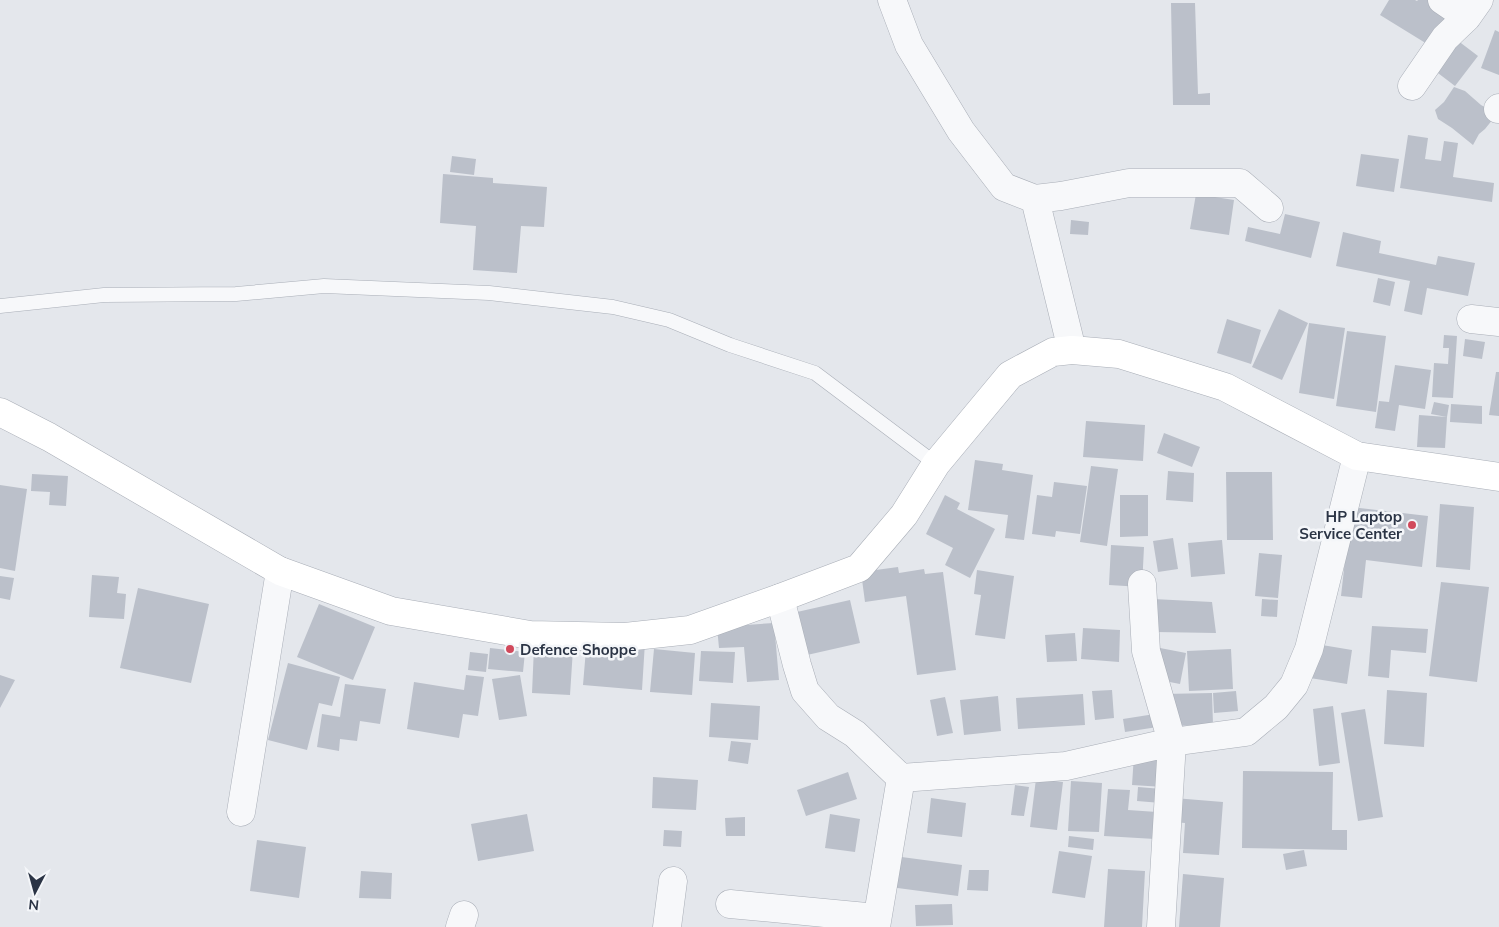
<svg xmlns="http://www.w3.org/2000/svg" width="1499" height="927" font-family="Mulish,sans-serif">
  <rect width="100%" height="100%" fill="#e4e7ec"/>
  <path fill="#bbc0ca" d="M 1389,0 L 1415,0 L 1417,1 L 1418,0 L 1430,0 L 1453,15 L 1432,47 L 1380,15 Z
    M 1171,3 L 1195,3 L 1198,94 L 1210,93 L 1210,105 L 1173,105 Z
    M 1495,30 L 1499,32 L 1499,75 L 1481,68 Z
    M 1453,37 L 1478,56 L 1455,86 L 1430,67 Z
    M 1454,87 L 1465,91 L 1481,105 L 1497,114 L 1485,129 L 1479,134 L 1473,145 L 1452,128 L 1438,119 L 1435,110 L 1444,102 Z
    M 1408,135 L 1428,138 L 1425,159 L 1441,161 L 1444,141 L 1458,143 L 1453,177 L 1494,183 L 1492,202 L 1400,188 Z
    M 1361,154 L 1399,159 L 1394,192 L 1356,186 Z
    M 452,156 L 476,159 L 474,175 L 450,172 Z
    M 443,174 L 493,178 L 493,183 L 547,187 L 544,227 L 521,226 L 517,273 L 473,270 L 476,226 L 440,223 Z
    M 1196,194 L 1234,200 L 1229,235 L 1190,229 Z
    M 1285,214 L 1320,222 L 1311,258 L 1245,241 L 1248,227 L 1280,234 Z
    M 1071,220 L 1089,222 L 1088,235 L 1070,234 Z
    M 1343,232 L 1381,241 L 1379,253 L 1436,265 L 1438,256 L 1475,263 L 1468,296 L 1427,288 L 1422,315 L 1404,311 L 1410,281 L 1336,266 Z
    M 1378,278 L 1395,282 L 1390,306 L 1373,302 Z
    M 1279,309 L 1308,323 L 1282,380 L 1252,367 Z
    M 1227,319 L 1261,330 L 1251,364 L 1217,353 Z
    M 1309,323 L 1345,328 L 1334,399 L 1299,393 Z
    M 1347,331 L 1386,336 L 1376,412 L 1336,406 Z
    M 1444,335 L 1457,336 L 1453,398 L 1432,397 L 1434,363 L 1448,364 L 1449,348 L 1443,348 Z
    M 1465,339 L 1485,342 L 1482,359 L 1463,356 Z
    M 1395,365 L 1431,370 L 1425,409 L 1399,405 L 1395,431 L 1375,428 L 1379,401 L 1389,402 Z
    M 1496,372 L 1499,372 L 1499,416 L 1489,415 Z
    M 1434,402 L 1449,405 L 1447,417 L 1431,414 Z
    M 1451,404 L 1482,406 L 1482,424 L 1450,422 Z
    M 1419,415 L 1447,417 L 1445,448 L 1417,447 Z
    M 1086,421 L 1145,425 L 1143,461 L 1083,457 Z
    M 1164,433 L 1200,447 L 1192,467 L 1157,453 Z
    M 975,460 L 1003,464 L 1002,470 L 1033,475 L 1024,540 L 1005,538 L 1008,515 L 968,510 Z
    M 1091,466 L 1118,469 L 1107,546 L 1080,542 Z
    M 1168,471 L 1194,473 L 1193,502 L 1166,500 Z
    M 1226,472 L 1272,472 L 1273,540 L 1227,540 Z
    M 32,474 L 68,476 L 66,506 L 49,505 L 50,492 L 31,491 Z
    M 1054,482 L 1087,486 L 1080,534 L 1056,531 L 1055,537 L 1032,534 L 1037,495 L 1052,497 Z
    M 0,485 L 27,489 L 15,571 L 0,568 Z
    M 945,495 L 960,503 L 957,509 L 995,529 L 970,578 L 945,565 L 953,548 L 926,534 Z
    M 1120,495 L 1148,495 L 1148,536 L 1120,537 Z
    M 1440,504 L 1474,507 L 1470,570 L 1436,567 Z
    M 1351,507 L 1428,516 L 1422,567 L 1366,560 L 1362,598 L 1341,596 Z
    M 1173,538 L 1178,569 L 1158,572 L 1153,541 Z
    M 1222,540 L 1225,574 L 1191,577 L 1188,543 Z
    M 1111,545 L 1144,547 L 1142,587 L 1109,585 Z
    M 1259,553 L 1282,555 L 1278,598 L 1255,596 Z
    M 898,567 L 899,573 L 924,569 L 925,574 L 943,572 L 956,670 L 917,675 L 906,596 L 865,602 L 861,572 Z
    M 977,570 L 1014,576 L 1005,639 L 975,635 L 981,595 L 974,594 Z
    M 92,575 L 119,577 L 117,593 L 126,594 L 124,619 L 89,617 Z
    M 0,576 L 14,578 L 10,600 L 0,598 Z
    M 1441,582 L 1489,587 L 1477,682 L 1429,676 Z
    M 138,588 L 209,604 L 191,683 L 120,668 Z
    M 1153,599 L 1212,602 L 1216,633 L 1156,632 Z
    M 1262,599 L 1278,600 L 1277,617 L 1261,616 Z
    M 850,600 L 860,643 L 807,655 L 797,612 Z
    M 319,604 L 375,627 L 353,680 L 297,657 Z
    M 774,623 L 779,680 L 747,682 L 744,647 L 719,648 L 717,627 Z
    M 1372,626 L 1428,629 L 1426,653 L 1391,650 L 1389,678 L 1368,676 Z
    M 1083,628 L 1120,630 L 1119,662 L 1081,659 Z
    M 1075,633 L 1077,661 L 1047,662 L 1045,635 Z
    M 587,637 L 645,642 L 642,690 L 583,685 Z
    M 1316,644 L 1352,650 L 1347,684 L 1310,678 Z
    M 534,647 L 573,649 L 570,695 L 532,693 Z
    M 490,648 L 525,652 L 523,672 L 488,669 Z
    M 1160,648 L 1186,653 L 1180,684 L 1154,679 Z
    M 654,649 L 695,653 L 692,695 L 650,692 Z
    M 1231,649 L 1233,689 L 1189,691 L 1187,651 Z
    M 701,651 L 735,652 L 733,683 L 699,681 Z
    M 470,652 L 488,654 L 486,672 L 468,670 Z
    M 288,663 L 340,677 L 332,706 L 319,703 L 307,750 L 268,740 Z
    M 0,675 L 15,680 L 0,708 Z
    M 466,675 L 484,677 L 478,716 L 463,714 L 459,738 L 407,729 L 414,682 L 464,690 Z
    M 520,675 L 527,716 L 499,720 L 492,679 Z
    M 345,684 L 386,689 L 380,724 L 360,721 L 357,741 L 340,739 L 339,751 L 317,747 L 322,714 L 340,717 Z
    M 1112,690 L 1114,718 L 1095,720 L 1092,691 Z
    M 1387,690 L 1427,693 L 1424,747 L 1384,744 Z
    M 1236,691 L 1238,711 L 1214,713 L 1213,693 Z
    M 1212,693 L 1213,725 L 1165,726 L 1164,694 Z
    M 1083,694 L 1085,725 L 1018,729 L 1016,698 Z
    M 998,696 L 1001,731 L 964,735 L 960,700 Z
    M 945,697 L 953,733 L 937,736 L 930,700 Z
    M 711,703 L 760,706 L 758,740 L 709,737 Z
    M 1333,706 L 1340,763 L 1319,766 L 1313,709 Z
    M 1365,709 L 1383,817 L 1358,821 L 1341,713 Z
    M 1161,713 L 1164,726 L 1125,732 L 1123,719 Z
    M 731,741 L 751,743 L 748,764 L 728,761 Z
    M 1134,755 L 1166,757 L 1164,787 L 1132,785 Z
    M 1243,771 L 1333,772 L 1332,830 L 1347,830 L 1347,850 L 1242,848 Z
    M 848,772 L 857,799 L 806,816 L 797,790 Z
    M 653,777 L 698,780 L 696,810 L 652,808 Z
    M 1036,779 L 1063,782 L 1057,830 L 1030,827 Z
    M 1071,781 L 1102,783 L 1099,832 L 1068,831 Z
    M 1015,785 L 1029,787 L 1024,816 L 1011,815 Z
    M 1138,787 L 1162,789 L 1161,803 L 1137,801 Z
    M 1108,789 L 1130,790 L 1128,810 L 1157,812 L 1155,839 L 1104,836 Z
    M 931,798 L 966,803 L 962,837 L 927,833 Z
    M 1174,798 L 1223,802 L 1219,855 L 1183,853 L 1185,823 L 1173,822 Z
    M 527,814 L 534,851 L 478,861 L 471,824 Z
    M 830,814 L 860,819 L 855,852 L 825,848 Z
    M 745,817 L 745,836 L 726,836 L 725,818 Z
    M 664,830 L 682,831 L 681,847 L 663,846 Z
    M 1069,836 L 1094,839 L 1093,850 L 1068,847 Z
    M 257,840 L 306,847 L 299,898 L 250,891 Z
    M 1304,850 L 1307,866 L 1286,870 L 1283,854 Z
    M 1059,851 L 1092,856 L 1085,898 L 1052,893 Z
    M 894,856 L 962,865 L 958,896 L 890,887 Z
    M 1108,869 L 1145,871 L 1142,927 L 1104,927 Z
    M 969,870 L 989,870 L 988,891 L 967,890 Z
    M 361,871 L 392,873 L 391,899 L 359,898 Z
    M 1183,874 L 1224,878 L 1220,927 L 1179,927 Z
    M 952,904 L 953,925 L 916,926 L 915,905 Z"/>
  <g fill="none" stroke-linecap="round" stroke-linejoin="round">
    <g stroke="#a9aeb7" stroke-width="15">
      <path id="lane" d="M 0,306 L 104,295 L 236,294 L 324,286 L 489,293 L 613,307 L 669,320 L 730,345 L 815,373 L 936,464"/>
    </g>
    <g stroke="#a9aeb7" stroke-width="29">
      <path id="street" d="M 892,0 L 909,45 L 961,131 L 1004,187 L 1035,199 L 1061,196 L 1129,183 L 1240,183 L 1269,208
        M 1442,0 L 1467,17
        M 1412,86 L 1445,38 L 1467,17 L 1479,0
        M 1498,109 L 1499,108
        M 1035,199 L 1072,350
        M 1471,319 L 1499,322
        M 1142,584 L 1146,651 L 1172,742 L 1161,927
        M 780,598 L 797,665 L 805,691 L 828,717 L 855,734 L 901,778
        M 241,812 L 280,571
        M 730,904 L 877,918
        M 460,927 L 464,915
        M 667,927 L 673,881
        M 876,927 L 901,778 L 1066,766 L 1172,742 L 1246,732 L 1276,707 L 1294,685 L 1309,649 L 1357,456"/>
    </g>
    <g stroke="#a9aeb7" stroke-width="29">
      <path id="secondary" d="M 0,412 L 49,437 L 280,571 L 391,611 L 530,635 L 625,637 L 690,630 L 780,598 L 859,568 L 904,515 L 936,464 L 1010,375 L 1053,352 L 1072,350 L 1119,354 L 1225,387 L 1357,456 L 1499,477"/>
    </g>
    <use href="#lane" stroke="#f7f8fa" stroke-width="14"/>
    <use href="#street" stroke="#f7f8fa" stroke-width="28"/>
    <use href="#secondary" stroke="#fff" stroke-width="28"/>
  </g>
  <g fill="#d1495b" stroke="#f4f6f9" stroke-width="2">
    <circle cx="1412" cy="525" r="5"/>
    <circle cx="510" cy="649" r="5"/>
  </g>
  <g text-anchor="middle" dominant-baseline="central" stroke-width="5" stroke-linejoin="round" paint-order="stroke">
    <g font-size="15" font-weight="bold" fill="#2b3445" stroke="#f4f6f9" text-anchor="end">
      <text x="1402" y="516">HP Laptop<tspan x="1402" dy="17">Service Center</tspan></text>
      <text x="520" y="649" text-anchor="start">Defence Shoppe</text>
    </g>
  </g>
  <g transform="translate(35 892) rotate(186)" stroke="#f4f6f9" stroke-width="4" paint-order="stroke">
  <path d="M0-4L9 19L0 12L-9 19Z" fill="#2b3445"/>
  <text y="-8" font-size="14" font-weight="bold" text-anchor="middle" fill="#2b3445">N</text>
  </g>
</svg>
